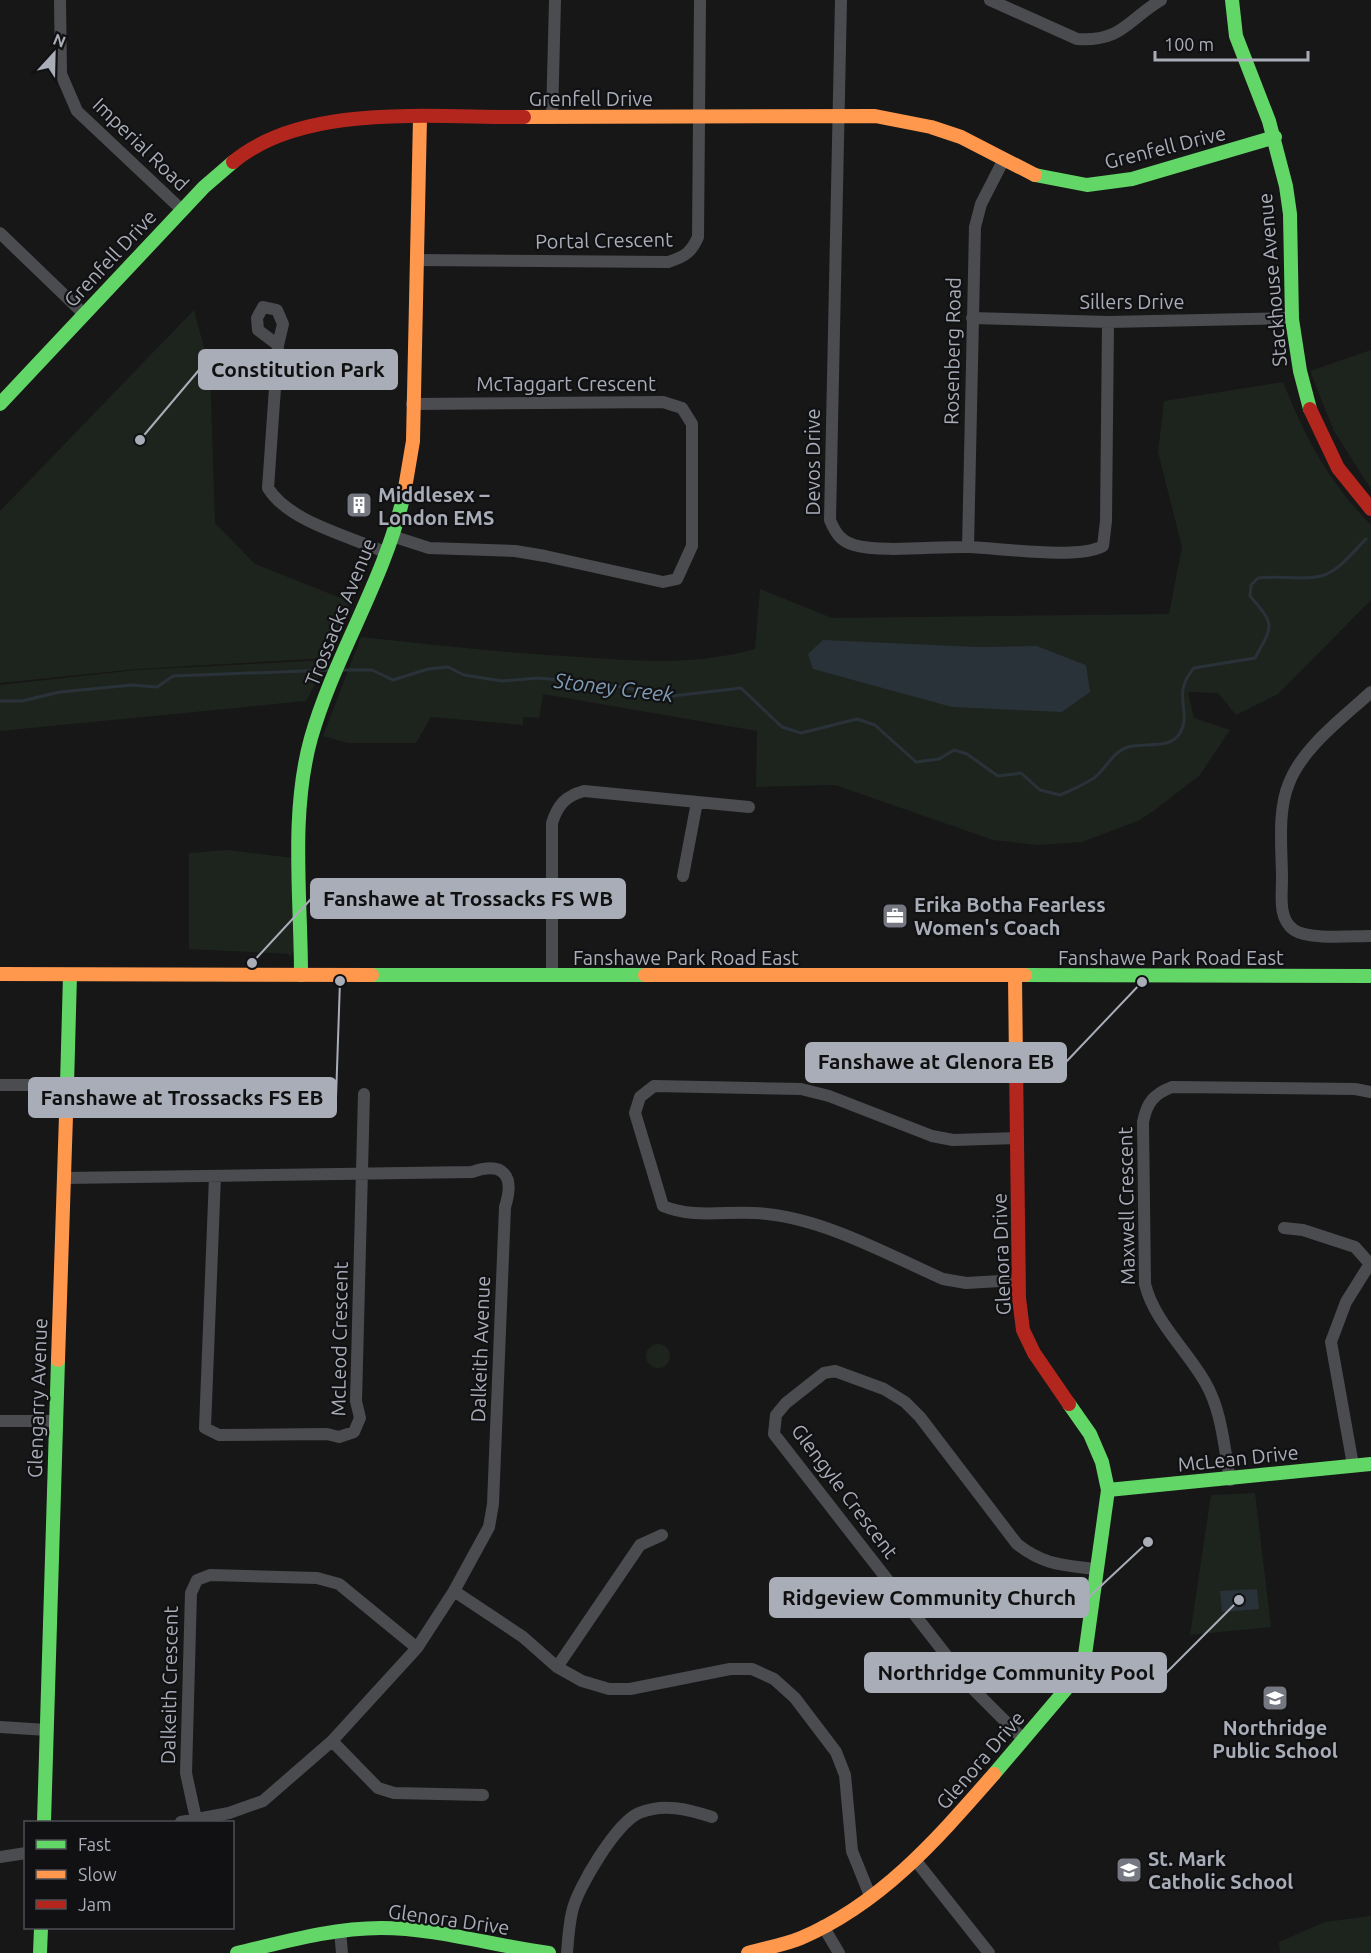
<svg xmlns="http://www.w3.org/2000/svg" width="1371" height="1953" font-family="Ubuntu,sans-serif">
  <rect width="100%" height="100%" fill="#171717"/>
  <path fill="#1d241e" fill-rule="evenodd" d="M 194,310 L 210,370 L 215,523 L 255,564 L 351,602 L 329,658 L 137,669 L 0,683 L 0,511 Z
    M 1371,350 L 1371,489 L 1334,431 L 1310,371 Z
    M 1283,382 C 1306,439 1328,481 1371,525 L 1371,600 L 1278,694 L 1236,715 L 1218,693 L 1188,692 L 1194,718 L 1230,730 L 1199,776 L 1152,812 L 1138,821 L 1082,842 L 1038,845 L 993,840 L 835,785 L 756,787 L 757,731 L 543,694 L 539,718 L 523,717 L 523,725 L 431,717 L 416,743 L 348,743 L 323,736 L 361,637 C 434,645 506,653 579,657 C 642,661 692,666 755,649 L 760,589 L 832,618 L 1169,614 L 1182,547 L 1158,452 L 1164,401 ZM 1037,646 L 1086,665 L 851,678 L 813,669 L 976,647 Z
    M 328,660 L 306,701 L 0,731 L 0,685 L 136,670 Z
    M 226,850 L 293,858 L 295,950 L 289,957 L 289,954 L 189,949 L 189,853 Z
    M646 1356a12 12 0 1 1 24 0a12 12 0 1 1-24 0Z
    M 1255,1493 L 1271,1627 L 1190,1635 L 1211,1495 Z
    M 1371,1916 L 1371,1953 L 1280,1953 L 1279,1942 L 1325,1922 Z"/>
  <path fill="#2a3239" d="M 823,640 L 976,647 L 1037,646 L 1086,665 L 1090,692 L 1062,712 L 952,707 L 813,669 L 808,654 Z
    M 1257,1589 L 1259,1609 L 1222,1612 L 1220,1591 Z"/>
  <g fill="none" stroke-linecap="round" stroke-linejoin="round">
    <path stroke="#2a3239" stroke-width="3" d="M 342,670 L 372,670 L 393,680 L 428,669 L 448,667 L 464,675 L 502,681 L 539,678 L 571,681 L 623,687 L 664,697 L 741,688 L 782,727 L 801,733 L 857,719 L 875,725 L 916,762 L 939,759 L 954,750 L 967,754 L 998,776 L 1021,773 L 1040,790 L 1060,795 C 1072,790 1083,785 1094,778 C 1106,769 1112,752 1128,747 C 1145,742 1170,750 1180,733 C 1193,710 1170,696 1194,668 L 1255,658 C 1273,625 1276,626 1250,596 L 1251,585 L 1258,578 C 1279,575 1303,581 1321,576 C 1339,571 1353,552 1366,539
      M 0,701 L 22,701 L 60,692 L 132,685 L 157,687 L 173,676 L 330,670"/>
    <path stroke="#4b4c50" stroke-width="12" d="M 60,0 L 61,74 L 77,111 L 182,210
      M 841,0 L 830,520 C 835,532 840,541 854,545 C 882,553 938,546 969,547 C 1000,548 1078,560 1103,546 L 1106,521 L 1108,322
      M 990,0 L 1077,39 C 1122,42 1127,20 1161,0
      M 552,118 L 555,0
      M 0,233 L 84,314
      M 417,260 L 668,262 C 684,257 691,253 698,237 L 700,0
      M 972,318 L 1108,322 L 1292,318
      M 278,345 L 258,330 L 257,318 L 263,307 L 277,310 L 283,324 L 278,345 L 268,488 C 289,522 349,536 385,552
      M 392,536 L 429,548 L 515,551 L 545,556 L 663,582 L 677,579 L 692,546 L 692,424 L 682,408 L 663,402 L 412,404
      M 968,547 L 975,227 L 981,204 L 1003,161
      M 1371,692 C 1343,718 1303,747 1289,783 C 1277,812 1282,849 1282,879 C 1282,896 1278,919 1294,930 C 1309,940 1352,936 1371,936
      M 683,876 L 697,802
      M 552,976 L 552,823 C 558,804 566,796 584,791 L 749,807
      M 0,1085 L 67,1085
      M 1018,1138 L 953,1140 L 932,1136 L 829,1096 L 801,1089 L 654,1086 L 640,1097 L 635,1113 L 663,1206 C 696,1220 733,1209 767,1214 C 826,1220 889,1255 943,1279 L 966,1283 L 1019,1280
      M 215,1176 L 205,1428 L 219,1435 L 327,1434 L 339,1437 L 354,1432 L 360,1418 L 356,1401 L 364,1094
      M 64,1178 L 472,1172 C 504,1161 515,1176 505,1207 L 493,1504 L 489,1527 L 454,1591 L 417,1648 L 332,1741 L 263,1801 L 229,1813 L 181,1822
      M 1284,1228 L 1303,1230 L 1355,1247 L 1370,1264
      M 0,1421 L 56,1421
      M 1353,1465 L 1331,1342 L 1346,1302 L 1371,1262
      M 1230,1480 C 1224,1447 1222,1411 1205,1382 C 1186,1349 1154,1321 1145,1284 L 1143,1122 C 1147,1102 1154,1094 1172,1087 L 1355,1089 L 1371,1092
      M 454,1591 L 523,1637 L 557,1667 L 582,1681 L 609,1689 L 630,1689 L 730,1669 L 752,1669 L 774,1679 L 795,1698 L 836,1752 L 845,1775 L 852,1851 L 871,1898
      M 557,1667 L 640,1545 L 662,1535
      M 0,1727 L 47,1730
      M 1024,1740 L 971,1687 L 774,1434 L 776,1415 L 786,1403 L 824,1373 L 835,1371 L 884,1389 L 905,1402 L 920,1417 L 1017,1544 C 1043,1565 1063,1565 1095,1569
      M 332,1741 L 378,1788 L 394,1793 L 483,1795
      M 196,1819 L 186,1773 L 191,1593 L 197,1580 L 210,1575 L 317,1578 L 339,1584 L 417,1648
      M 0,1857 L 26,1853
      M 916,1861 L 989,1953
      M 823,1926 L 839,1953
      M 340,1931 L 342,1953
      M 567,1953 C 568,1939 569,1925 572,1912 C 577,1888 617,1822 639,1813 C 664,1803 687,1809 712,1817"/>
    <path stroke="#63d668" stroke-width="14" d="M 1232,0 L 1236,36 L 1269,121 L 1286,186 L 1290,214 L 1292,319 L 1300,371 L 1310,409
      M 1035,175 L 1087,185 L 1132,179 L 1275,137
      M 0,404 L 204,187 L 233,162
      M 301,975 C 301,897 290,814 311,738 C 335,654 385,580 404,494
      M 372,975 L 645,975
      M 1025,975 L 1371,976
      M 67,1085 L 70,975
      M 1108,1490 L 1371,1464
      M 994,1774 L 1067,1688 L 1085,1655 L 1108,1490 L 1102,1462 L 1090,1434 L 1069,1404
      M 44,1822 L 58,1360
      M 40,1953 L 41,1928
      M 237,1953 C 284,1942 332,1928 381,1928 C 438,1928 493,1946 549,1953"/>
    <path stroke="#ff974d" stroke-width="14" d="M 524,117 L 875,116 L 931,127 L 961,137 L 1035,175
      M 404,494 L 413,441 L 420,118
      M 0,974 L 372,975
      M 645,975 L 1025,975
      M 1015,977 L 1016,1062
      M 58,1360 L 67,1085
      M 748,1953 C 765,1948 784,1945 801,1938 C 882,1903 937,1839 994,1774"/>
    <path stroke="#b3261e" stroke-width="14" d="M 233,162 C 305,102 435,118 524,117
      M 1310,409 L 1338,468 L 1371,509
      M 1016,1062 L 1019,1298 L 1023,1330 L 1034,1353 L 1069,1404"/>
  </g>
  <defs>
    <g id="building-square" transform="scale(1.35)"><rect x="-9" y="-9" width="18" height="18" rx="4" fill="#757880" stroke="#111113"/><path d="M-4-6H4V6H1V3H-1V6H-4ZM-2.5-4.3h1.7v1.8h-1.7ZM.8-4.3h1.7v1.8H.8ZM-2.5-1h1.7V.8h-1.7ZM.8-1h1.7V.8H.8Z" fill="#fff"/></g>
    <g id="office-square" transform="scale(1.35)"><rect x="-9" y="-9" width="18" height="18" rx="4" fill="#757880" stroke="#111113"/><path d="M-6-3h4V-5.5h4V-3h4V5H-6ZM-1-4.5V-3h2v-1.5ZM-6 0V1H6V0Z" fill="#fff"/></g>
    <g id="school-square" transform="scale(1.35)"><rect x="-9" y="-9" width="18" height="18" rx="4" fill="#757880" stroke="#111113"/><path d="M0-5L7-2L0 1L-7-2ZM-4 1L0 2.5L4 1V4Q0 6-4 4Z" fill="#fff"/></g>
  </defs>
  <g fill-rule="evenodd">
    <use href="#building-square" x="359" y="505"/>
    <use href="#office-square" x="895" y="916"/>
    <use href="#school-square" x="1275" y="1698"/>
    <use href="#school-square" x="1129" y="1870"/>
  </g>
  <g text-anchor="middle" dominant-baseline="central" stroke-width="4.5" stroke-linejoin="round" paint-order="stroke">
    <g font-size="20" fill="#a8adb8" stroke="#111113">
      <text x="591" y="98">Grenfell Drive</text>
      <text transform="translate(141 144) rotate(44)">Imperial Road</text>
      <text transform="translate(1165 147) rotate(-14)">Grenfell Drive</text>
      <text transform="translate(604 240) rotate(-1)">Portal Crescent</text>
      <text transform="translate(110 258) rotate(-47)">Grenfell Drive</text>
      <text transform="translate(1272 280) rotate(-95)">Stackhouse Avenue</text>
      <text x="1132" y="301">Sillers Drive</text>
      <text transform="translate(952 351) rotate(-89)">Rosenberg Road</text>
      <text x="566" y="383">McTaggart Crescent</text>
      <text transform="translate(812 462) rotate(-90)">Devos Drive</text>
      <text transform="translate(340 612) rotate(-68)">Trossacks Avenue</text>
      <text x="686" y="957">Fanshawe Park Road East</text>
      <text x="1171" y="957">Fanshawe Park Road East</text>
      <text transform="translate(1126 1206) rotate(-91)">Maxwell Crescent</text>
      <text transform="translate(1001 1254) rotate(-92)">Glenora Drive</text>
      <text transform="translate(339 1339) rotate(-89)">McLeod Crescent</text>
      <text transform="translate(480 1349) rotate(-88)">Dalkeith Avenue</text>
      <text transform="translate(37 1398) rotate(-88)">Glengarry Avenue</text>
      <text transform="translate(1238 1458) rotate(-6)">McLean Drive</text>
      <text transform="translate(845 1491) rotate(53)">Glengyle Crescent</text>
      <text transform="translate(169 1685) rotate(-89)">Dalkeith Crescent</text>
      <text transform="translate(980 1760) rotate(-49)">Glenora Drive</text>
      <text transform="translate(449 1919) rotate(8)">Glenora Drive</text>
    </g>
    <g font-size="20" font-weight="bold" fill="#a8adb8" stroke="#111113" text-anchor="start">
      <text x="378" y="494">Middlesex –<tspan x="378" dy="23">London EMS</tspan></text>
      <text x="914" y="904">Erika Botha Fearless<tspan x="914" dy="23">Women's Coach</tspan></text>
      <text x="1275" y="1727" text-anchor="middle">Northridge<tspan x="1275" dy="23">Public School</tspan></text>
      <text x="1148" y="1858">St. Mark<tspan x="1148" dy="23">Catholic School</tspan></text>
    </g>
    <g font-size="21" font-style="italic" fill="#7f9bb3" stroke="#111113">
      <text transform="translate(614 687) rotate(7)">Stoney Creek</text>
    </g>
  </g>
  <path fill="none" stroke="#a8adb8" stroke-width="2" d="M140 440L199 370M252 963L311 899M1142 982L1066 1062M340 981L336 1098M1148 1542L1088 1598M1239 1600L1166 1673"/>
  <g fill="#a8adb8" stroke="#111113" stroke-width="2">
    <circle cx="140" cy="440" r="6"/>
    <circle cx="252" cy="963" r="6"/>
    <circle cx="1142" cy="982" r="6"/>
    <circle cx="340" cy="981" r="6"/>
    <circle cx="1148" cy="1542" r="6"/>
    <circle cx="1239" cy="1600" r="6"/>
  </g>
  <g fill="#a8adb8" stroke="#a8adb8" stroke-width="2">
    <rect x="199" y="350" width="198" height="39" rx="6"/>
    <rect x="311" y="879" width="314" height="39" rx="6"/>
    <rect x="806" y="1043" width="260" height="39" rx="6"/>
    <rect x="29" y="1078" width="307" height="39" rx="6"/>
    <rect x="770" y="1578" width="318" height="39" rx="6"/>
    <rect x="865" y="1653" width="301" height="39" rx="6"/>
  </g>
  <g font-size="21" text-anchor="middle" font-weight="bold" fill="#111">
    <text x="298" y="377">Constitution Park</text>
    <text x="468" y="906">Fanshawe at Trossacks FS WB</text>
    <text x="936" y="1069">Fanshawe at Glenora EB</text>
    <text x="182" y="1105">Fanshawe at Trossacks FS EB</text>
    <text x="929" y="1605">Ridgeview Community Church</text>
    <text x="1016" y="1680">Northridge Community Pool</text>
  </g>
  <rect x="24" y="1821" width="210" height="108" fill="#111113" stroke="#4d4f55" stroke-width="1.5"/>
  <rect x="36" y="1840" width="30" height="9" fill="#63d668" stroke="#4d4f55" stroke-width="1.5"/>
  <text x="78" y="1851" font-size="18" fill="#a8adb8">Fast</text>
  <rect x="36" y="1870" width="30" height="9" fill="#ff974d" stroke="#4d4f55" stroke-width="1.5"/>
  <text x="78" y="1881" font-size="18" fill="#a8adb8">Slow</text>
  <rect x="36" y="1900" width="30" height="9" fill="#b3261e" stroke="#4d4f55" stroke-width="1.5"/>
  <text x="78" y="1911" font-size="18" fill="#a8adb8">Jam</text>
  <g transform="translate(54 54) rotate(22)" stroke="#111113" stroke-width="4.5" paint-order="stroke">
  <path d="M0-4.5L10 22L0 15L-10 22Z" fill="#a8adb8"/>
  <text y="-9" font-size="16" font-weight="bold" text-anchor="middle" fill="#a8adb8">N</text>
  </g>
  <path d="M1155 51v9h153v-9" fill="none" stroke="#a8adb8" stroke-width="3"/>
  <text x="1164" y="51" font-size="18" fill="#a8adb8" stroke="#111113" stroke-width="4.5" paint-order="stroke">100 m</text>
</svg>
